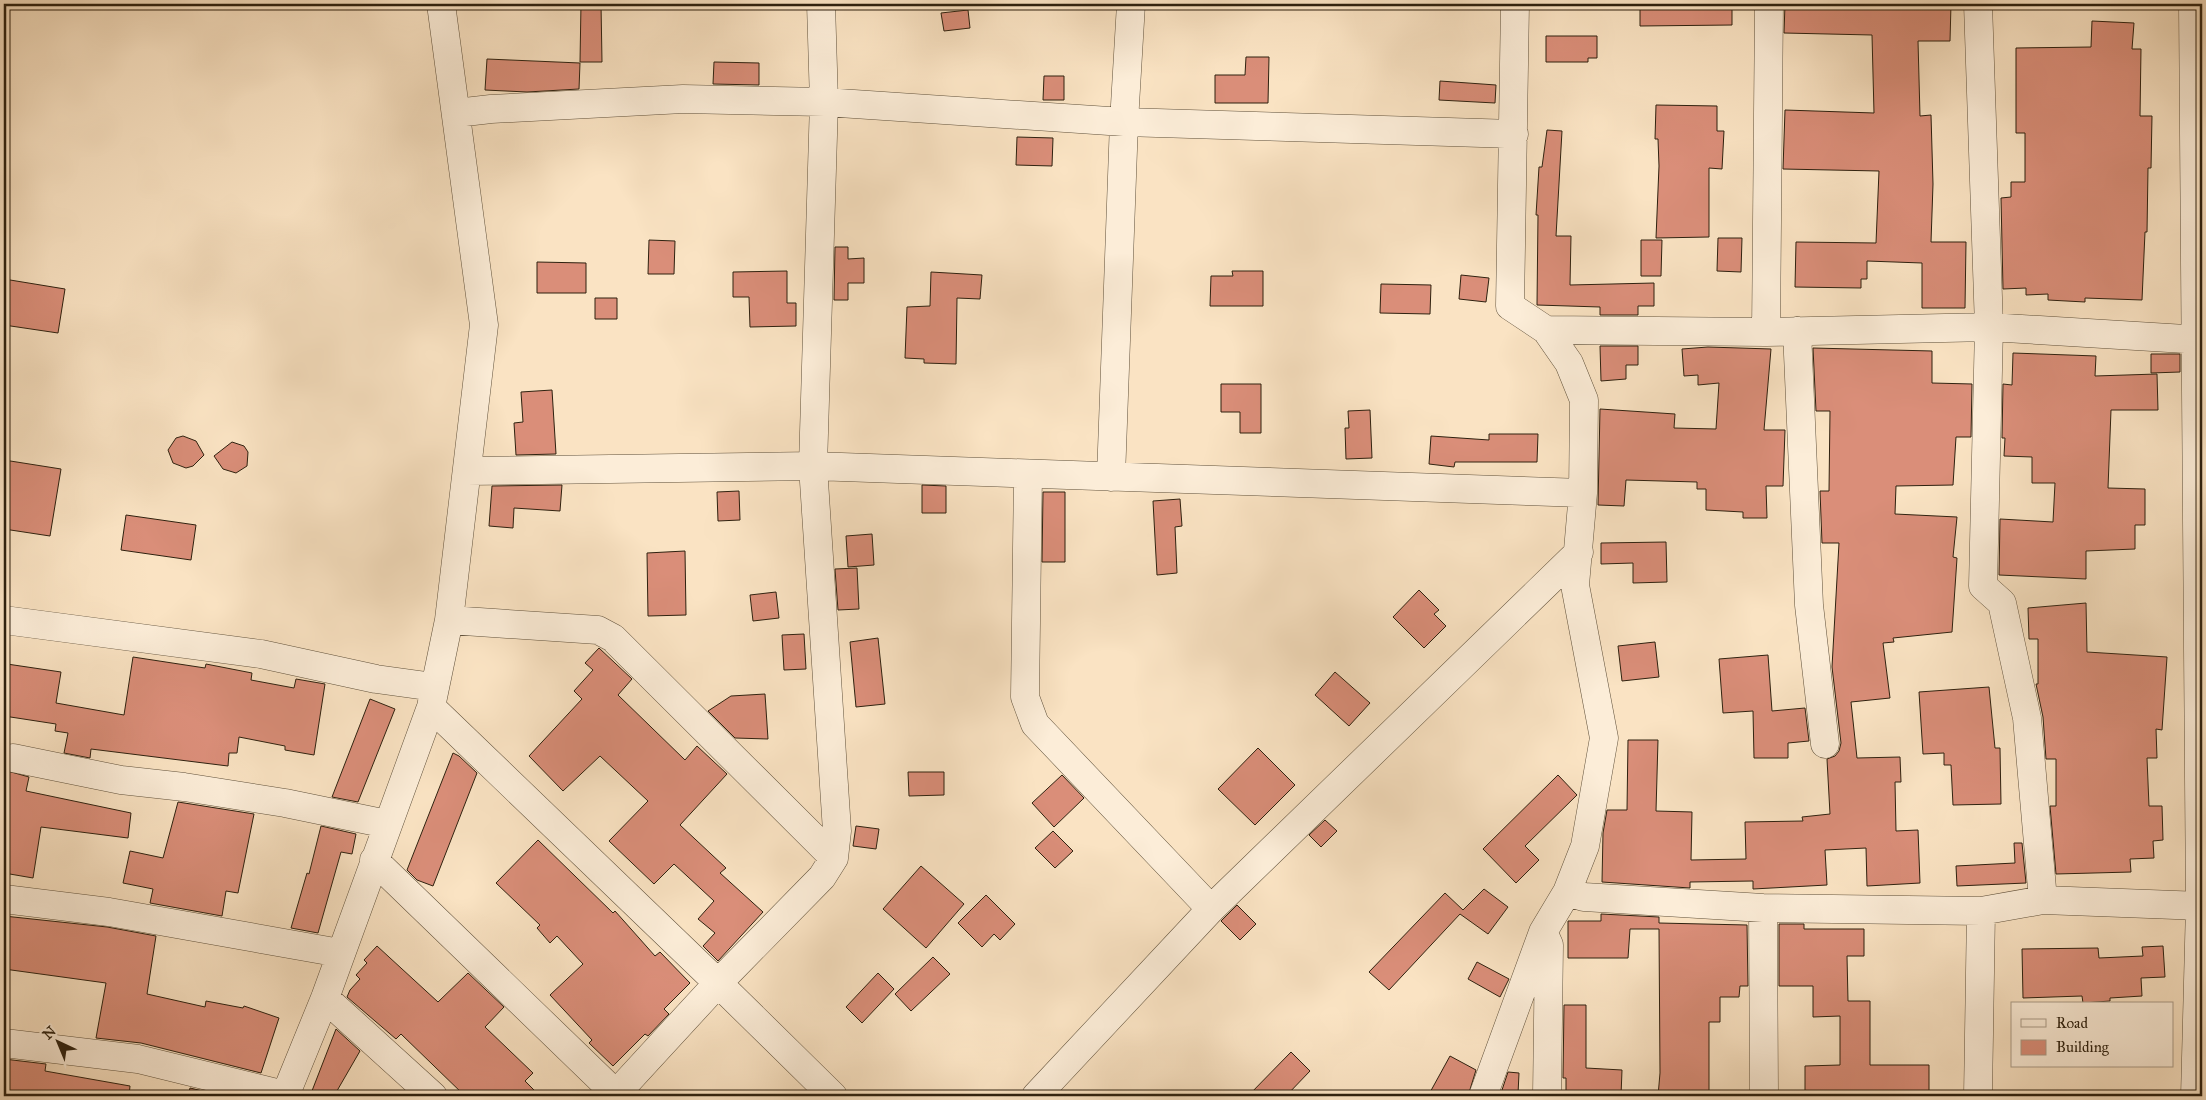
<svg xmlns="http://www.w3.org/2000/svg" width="2206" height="1100" font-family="'IM FELL Great Primer',serif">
  <rect width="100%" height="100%" fill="#fae3c3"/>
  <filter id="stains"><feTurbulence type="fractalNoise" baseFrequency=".004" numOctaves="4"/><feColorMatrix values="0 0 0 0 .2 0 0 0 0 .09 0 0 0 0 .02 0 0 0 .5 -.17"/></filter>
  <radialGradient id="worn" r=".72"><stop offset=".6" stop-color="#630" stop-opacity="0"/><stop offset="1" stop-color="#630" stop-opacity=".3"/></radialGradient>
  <path fill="#da8e79" stroke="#2e210f" d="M 581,4 L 601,4 L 602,62 L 580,62 Z
    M 1640,4 L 1732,4 L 1732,25 L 1640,26 Z
    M 1785,4 L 1951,4 L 1950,41 L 1918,41 L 1920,116 L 1931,115 L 1933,184 L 1931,242 L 1966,242 L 1965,308 L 1922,308 L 1922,263 L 1867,261 L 1867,279 L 1861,279 L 1861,288 L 1795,287 L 1796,242 L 1876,243 L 1879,171 L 1783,169 L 1785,110 L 1874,113 L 1872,35 L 1784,33 Z
    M 968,10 L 970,28 L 944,31 L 941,13 Z
    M 2092,21 L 2134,23 L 2132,49 L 2141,49 L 2140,116 L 2152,116 L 2151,168 L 2148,168 L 2147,232 L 2145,232 L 2142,300 L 2085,298 L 2085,302 L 2048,300 L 2048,294 L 2026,295 L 2026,288 L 2003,289 L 2001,198 L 2011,197 L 2011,182 L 2025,182 L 2025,133 L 2016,133 L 2016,48 L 2091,47 Z
    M 1546,36 L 1597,36 L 1597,58 L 1588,58 L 1588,62 L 1546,62 Z
    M 1246,57 L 1269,57 L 1268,103 L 1215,103 L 1215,75 L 1245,75 Z
    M 487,59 L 580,63 L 579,89 L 527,92 L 485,90 Z
    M 714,62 L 759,63 L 759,85 L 713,84 Z
    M 1044,76 L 1064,76 L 1064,100 L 1043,100 Z
    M 1440,81 L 1496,85 L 1495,103 L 1439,100 Z
    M 1656,105 L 1717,106 L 1717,131 L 1724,131 L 1722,169 L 1709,168 L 1709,237 L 1656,238 L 1659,166 L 1658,139 L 1655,139 Z
    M 1547,130 L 1562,131 L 1556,236 L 1571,236 L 1570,285 L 1654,283 L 1654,306 L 1638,306 L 1638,315 L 1600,315 L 1600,307 L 1537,305 L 1538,215 L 1536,215 L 1539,167 L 1542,167 Z
    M 1017,137 L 1053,138 L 1052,166 L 1016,165 Z
    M 1718,238 L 1742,238 L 1741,272 L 1717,271 Z
    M 649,240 L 675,241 L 674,274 L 648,274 Z
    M 1641,240 L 1662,240 L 1661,276 L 1641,276 Z
    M 835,247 L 848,247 L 848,259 L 864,258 L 864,283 L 848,283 L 848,300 L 834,300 Z
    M 537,262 L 586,263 L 586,293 L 537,293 Z
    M 787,271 L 787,303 L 796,303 L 796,326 L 750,327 L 749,297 L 733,297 L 733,272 Z
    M 1232,271 L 1263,271 L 1263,306 L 1210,306 L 1211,276 L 1233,276 Z
    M 931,272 L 982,275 L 980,299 L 957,298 L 956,364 L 924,363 L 924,359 L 905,358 L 907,307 L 930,306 Z
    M 1461,275 L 1489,278 L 1486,302 L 1459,299 Z
    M 4,279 L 65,289 L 58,333 L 4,325 Z
    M 1381,284 L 1431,285 L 1430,314 L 1380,313 Z
    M 595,298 L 617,298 L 617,319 L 595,319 Z
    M 1600,346 L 1638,346 L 1638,365 L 1626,365 L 1626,379 L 1601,381 Z
    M 1708,347 L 1771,349 L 1764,430 L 1785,430 L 1783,486 L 1766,486 L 1767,518 L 1743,518 L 1743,512 L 1706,510 L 1706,489 L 1697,489 L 1697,482 L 1626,480 L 1624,506 L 1598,505 L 1600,409 L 1675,414 L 1674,428 L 1716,429 L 1719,383 L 1698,385 L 1698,375 L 1684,376 L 1682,349 Z
    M 1813,348 L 1932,351 L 1932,383 L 1972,384 L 1971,437 L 1956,437 L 1953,485 L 1896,486 L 1895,514 L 1957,517 L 1953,557 L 1957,558 L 1952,632 L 1893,638 L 1894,642 L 1883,643 L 1890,698 L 1851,702 L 1857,758 L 1900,757 L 1901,782 L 1895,782 L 1896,831 L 1918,830 L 1920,883 L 1867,886 L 1866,848 L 1825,850 L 1827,885 L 1753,889 L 1753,881 L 1690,882 L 1690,888 L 1602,882 L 1603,833 L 1607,810 L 1627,810 L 1628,740 L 1658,740 L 1656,811 L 1692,812 L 1691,860 L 1746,859 L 1745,822 L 1803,821 L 1802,817 L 1830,814 L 1827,759 L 1835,756 L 1839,751 L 1841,743 L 1832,667 L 1839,543 L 1822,543 L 1820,491 L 1829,491 L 1830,411 L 1816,411 Z
    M 2013,353 L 2096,356 L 2095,376 L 2157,374 L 2158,410 L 2111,410 L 2108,488 L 2145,489 L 2145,525 L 2135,525 L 2135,549 L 2086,551 L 2086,579 L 1999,575 L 2000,519 L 2053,522 L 2055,483 L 2032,483 L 2032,457 L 2004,456 L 2005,438 L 2002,438 L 2003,384 L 2012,385 Z
    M 2151,354 L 2180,354 L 2180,372 L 2151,373 Z
    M 1221,384 L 1261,384 L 1261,433 L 1240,433 L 1240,412 L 1221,412 Z
    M 552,390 L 556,454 L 516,455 L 514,423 L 523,422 L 521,392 Z
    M 1370,410 L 1372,458 L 1346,459 L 1345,428 L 1349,428 L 1348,411 Z
    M 1489,434 L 1538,434 L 1537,462 L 1455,462 L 1454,467 L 1429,464 L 1431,436 L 1489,440 Z
    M 183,436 L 196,441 L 204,455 L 193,466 L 186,468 L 173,463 L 168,450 L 176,438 Z
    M 232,442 L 244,446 L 248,452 L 247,466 L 236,473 L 223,469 L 214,456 Z
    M 4,460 L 61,469 L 50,536 L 4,529 Z
    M 562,485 L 560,511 L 514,508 L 513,528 L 489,526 L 492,486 Z
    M 922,485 L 946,486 L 946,513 L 922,513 Z
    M 739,491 L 740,520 L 718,521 L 717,492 Z
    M 1043,492 L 1065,492 L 1065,562 L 1042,562 Z
    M 1180,499 L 1182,526 L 1175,527 L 1177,573 L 1157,575 L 1153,501 Z
    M 126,515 L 196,525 L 191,560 L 121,550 Z
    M 872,534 L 874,565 L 848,567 L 846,536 Z
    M 1666,542 L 1667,582 L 1633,583 L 1633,563 L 1601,564 L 1601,543 Z
    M 685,551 L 686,615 L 648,616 L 647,553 Z
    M 857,568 L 859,609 L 838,610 L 835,569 Z
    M 1419,590 L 1439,610 L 1434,614 L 1446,626 L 1424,648 L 1393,617 Z
    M 776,592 L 779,618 L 753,621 L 750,595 Z
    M 2086,603 L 2087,652 L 2167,657 L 2162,730 L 2156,729 L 2157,758 L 2147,758 L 2149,806 L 2162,806 L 2163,840 L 2153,841 L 2154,858 L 2130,859 L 2131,872 L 2056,874 L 2050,806 L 2056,806 L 2056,759 L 2046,759 L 2043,717 L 2036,684 L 2038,684 L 2038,639 L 2029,639 L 2028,608 Z
    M 804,634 L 806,669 L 784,670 L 782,635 Z
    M 878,638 L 885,704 L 856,707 L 850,642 Z
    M 1655,642 L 1659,677 L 1622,681 L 1618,646 Z
    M 599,648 L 632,679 L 618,695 L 685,760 L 697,746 L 727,774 L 680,825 L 726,868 L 720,873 L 763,912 L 718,961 L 703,946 L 715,933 L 698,919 L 714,901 L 674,864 L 654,884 L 609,841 L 648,801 L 600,756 L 563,791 L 529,756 L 582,699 L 574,691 L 593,670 L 585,663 Z
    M 1768,655 L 1772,711 L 1805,708 L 1809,741 L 1788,743 L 1788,758 L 1754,758 L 1753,711 L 1723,713 L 1719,659 Z
    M 133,657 L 205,668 L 206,664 L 252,673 L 251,680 L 294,688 L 296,679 L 325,684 L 314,755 L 285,750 L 285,746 L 239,737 L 237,753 L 229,753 L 228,766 L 91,749 L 90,758 L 64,753 L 68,733 L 55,731 L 56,724 L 4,716 L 4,684 L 7,664 L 61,672 L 56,703 L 124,715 Z
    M 1335,672 L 1370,703 L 1349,726 L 1315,695 Z
    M 1989,687 L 1995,748 L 2000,748 L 2001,804 L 1953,805 L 1951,765 L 1944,765 L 1944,753 L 1923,754 L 1919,692 Z
    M 765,694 L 768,739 L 735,738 L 708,711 L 731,696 Z
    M 370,699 L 395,709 L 358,802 L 332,797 Z
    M 1258,748 L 1295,785 L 1255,825 L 1218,789 Z
    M 453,753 L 459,756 L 477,773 L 433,886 L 417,880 L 407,870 Z
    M 4,770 L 29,777 L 26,791 L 131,813 L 128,838 L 41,827 L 33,878 L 4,873 Z
    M 908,772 L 944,772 L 944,795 L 909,796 Z
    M 1062,775 L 1084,798 L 1054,827 L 1032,803 Z
    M 1558,775 L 1577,795 L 1525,846 L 1539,860 L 1516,883 L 1483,849 Z
    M 178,802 L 254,814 L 238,893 L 226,891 L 222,916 L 150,903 L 153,889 L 123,883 L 130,851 L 163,858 Z
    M 1325,820 L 1337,831 L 1321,847 L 1309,835 Z
    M 321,826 L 356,834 L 352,854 L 341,852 L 318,933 L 291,928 L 307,873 L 309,874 Z
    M 856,826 L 879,829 L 876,849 L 853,846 Z
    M 1053,831 L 1073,851 L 1055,868 L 1035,848 Z
    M 538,840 L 613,913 L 615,911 L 655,956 L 660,952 L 690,983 L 664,1009 L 669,1014 L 648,1036 L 645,1034 L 613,1066 L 589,1043 L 592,1040 L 550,995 L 583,964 L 557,936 L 550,943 L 537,928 L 540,925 L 496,883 Z
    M 2014,843 L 2022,843 L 2026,883 L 1957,886 L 1956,866 L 2015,863 Z
    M 921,866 L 964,904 L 926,948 L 883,909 Z
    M 1484,889 L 1508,907 L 1488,934 L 1460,914 L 1389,990 L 1369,972 L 1445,893 L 1463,910 Z
    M 986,895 L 1015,924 L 1000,940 L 994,934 L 982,947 L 958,923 Z
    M 1237,905 L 1256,924 L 1240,940 L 1221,921 Z
    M 1601,914 L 1659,917 L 1659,923 L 1747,925 L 1748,986 L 1740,986 L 1739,997 L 1720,997 L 1720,1022 L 1709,1022 L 1709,1096 L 1658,1096 L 1660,1073 L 1659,929 L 1630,929 L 1628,958 L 1568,958 L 1568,921 L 1601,921 Z
    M 4,916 L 107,927 L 156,936 L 147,994 L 205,1007 L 206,1001 L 243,1008 L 244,1006 L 279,1018 L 261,1073 L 141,1043 L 96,1038 L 106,983 L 4,969 Z
    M 1779,924 L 1804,924 L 1804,929 L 1864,929 L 1864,956 L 1847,956 L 1848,1001 L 1870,1001 L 1870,1065 L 1929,1065 L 1929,1096 L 1805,1096 L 1805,1066 L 1840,1065 L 1840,1016 L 1813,1017 L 1813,986 L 1779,986 Z
    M 377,946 L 438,1002 L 468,973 L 504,1007 L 485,1027 L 533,1073 L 525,1081 L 540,1096 L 465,1096 L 401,1034 L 396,1039 L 347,997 L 350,990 L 360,979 L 356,975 L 367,963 L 364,960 Z
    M 2163,946 L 2165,977 L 2141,978 L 2142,996 L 2110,998 L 2110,1001 L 2083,1003 L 2082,996 L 2023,998 L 2022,949 L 2098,948 L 2099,958 L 2143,956 L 2142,947 Z
    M 933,957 L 950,974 L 911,1011 L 895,994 Z
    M 1477,962 L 1509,979 L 1500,997 L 1468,979 Z
    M 878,973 L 894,989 L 862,1023 L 846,1007 Z
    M 1564,1005 L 1586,1005 L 1586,1068 L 1622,1070 L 1621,1096 L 1566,1096 L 1566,1078 L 1563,1078 Z
    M 336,1029 L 360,1051 L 334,1096 L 310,1096 Z
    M 1291,1052 L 1310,1071 L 1286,1096 L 1248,1096 Z
    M 1450,1056 L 1476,1070 L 1468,1096 L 1428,1096 Z
    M 4,1059 L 46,1064 L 45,1071 L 130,1086 L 129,1096 L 4,1096 Z
    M 1508,1072 L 1519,1073 L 1518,1094 L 1523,1096 L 1500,1096 Z
    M 190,1088 L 224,1096 L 188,1096 Z"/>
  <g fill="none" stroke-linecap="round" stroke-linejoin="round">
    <g stroke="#61523c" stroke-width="29">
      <path id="minor" d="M 1978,4 L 1989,327 L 1983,586 L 2002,603 L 2027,718 L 2043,900
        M 2193,4 L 2200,906 L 2195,1096
        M 456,113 L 491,109 L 683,99 L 824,102 L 1124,122 L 1514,134
        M 1546,330 L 1766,332 L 1989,327 L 2202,340
        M 1797,331 L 1809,605 L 1825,744
        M 1766,332 L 1769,4
        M 467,471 L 813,466 L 1583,493
        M 1028,474 L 1025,697 L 1035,724 L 1211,909
        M 1111,477 L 1124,122 L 1131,4
        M 4,620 L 261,654 L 376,679 L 434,687
        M 449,620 L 598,630 L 613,638 L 834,858
        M 431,707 L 718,983 L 833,1096
        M 13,758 L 121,780 L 184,787 L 285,803 L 387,824
        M 374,860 L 616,1094
        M 1567,892 L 1584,897 L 1763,908 L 1981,911 L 2043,900 L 2202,906
        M 4,899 L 109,912 L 340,953
        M 1763,908 L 1764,1096
        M 1545,936 L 1549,945 L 1547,1096
        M 325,998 L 433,1096
        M 4,1043 L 138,1059 L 285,1095
        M 285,1096 L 325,998 L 431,707 L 449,620 L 484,325 L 441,4
        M 614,1096 L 718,983 L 822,877 L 834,858 L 837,831 L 813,466 L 824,102 L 821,4
        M 1036,1096 L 1211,909 L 1579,552
        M 1483,1096 L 1543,932 L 1567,892 L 1585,846 L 1604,738 L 1575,585 L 1583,493 L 1584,400 L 1569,363 L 1546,330 L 1510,306 L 1515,4
        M 1978,1096 L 1981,911"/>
    </g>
    <use href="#minor" stroke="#fcedd8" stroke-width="28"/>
  </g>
  <rect width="2206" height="1100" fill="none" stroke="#fae3c3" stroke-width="20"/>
  <rect x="5" y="5" width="2196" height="1090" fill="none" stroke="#2e210f" stroke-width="2.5"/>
  <rect x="10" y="10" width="2186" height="1080" fill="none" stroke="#2e210f"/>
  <rect x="2011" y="1002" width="162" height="65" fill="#fcedd8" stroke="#aa9b88"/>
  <rect x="2021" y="1019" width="25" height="8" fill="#fcedd8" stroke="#aa9b88"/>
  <text x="2056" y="1028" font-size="15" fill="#2e210f">Road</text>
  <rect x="2021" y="1040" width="25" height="15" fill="#da8e79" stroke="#aa9b88"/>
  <text x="2056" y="1052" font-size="15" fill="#2e210f">Building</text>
  <g transform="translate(58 1042) rotate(316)" stroke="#fcedd8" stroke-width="4" paint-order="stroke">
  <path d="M0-4L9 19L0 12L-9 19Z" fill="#2e210f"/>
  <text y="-8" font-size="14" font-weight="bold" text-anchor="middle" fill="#2e210f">N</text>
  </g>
  <rect width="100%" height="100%" filter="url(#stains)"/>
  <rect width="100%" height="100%" fill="url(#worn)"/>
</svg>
